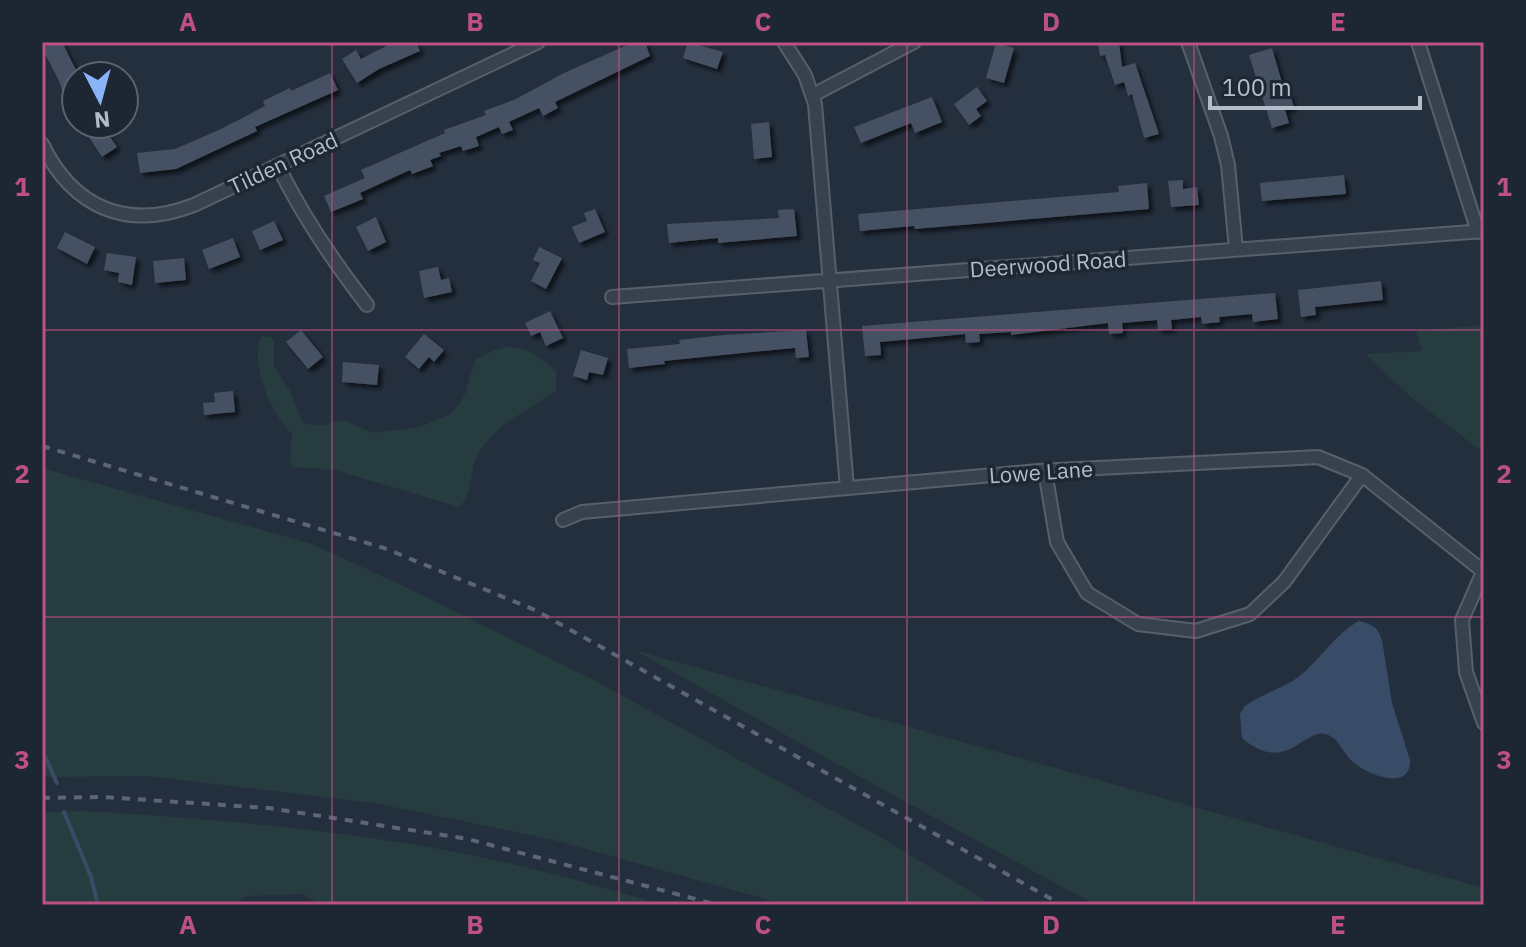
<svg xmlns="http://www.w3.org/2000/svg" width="1526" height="947" font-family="'IBM Plex Sans',sans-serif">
  <defs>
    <filter id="shadow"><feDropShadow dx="4" dy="4" stdDeviation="2" flood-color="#0009"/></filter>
  </defs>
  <rect width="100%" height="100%" fill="#242f3e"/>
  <path fill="#263c3f" d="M1484 325V453L1411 397 1365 354 1422 351 1416 331Z
    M262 336 270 337 274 341V367L289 389 304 424 324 425 343 420 373 433 420 427 448 415 459 405 465 394 475 360C513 338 525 345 556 371V391C530 409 500 422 481 449 468 466 475 493 459 507L335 470 293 467 290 459 292 434C271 415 248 361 262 336Z
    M42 468 312 544 393 581 592 679 880 837 983 899 985 905H786L550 839 373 803 149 776 42 777Z
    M634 650 1484 888V905H1096L900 799Z
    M86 811C229 820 373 832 513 864 564 876 615 891 665 905H322L302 894 245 896 233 905H42V812Z"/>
  <path fill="#394c67" d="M1359 621C1372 624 1378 627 1382 640L1392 703 1410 760C1411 793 1365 774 1352 761 1344 754 1340 742 1332 737 1306 719 1290 779 1242 738L1240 714 1244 707C1259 695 1278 690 1294 680 1319 663 1333 635 1359 621Z"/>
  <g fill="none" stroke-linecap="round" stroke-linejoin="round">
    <path stroke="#394c67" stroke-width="4" d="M42 750 57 783
      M64 812 91 877 98 905"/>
  </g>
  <path fill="#455162" filter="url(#shadow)" d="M55 42H62L76 70V126H74L59 81 42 48Z
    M394 42H416L420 51 379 69 357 83 342 59 356 50 361 59Z
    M634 42H645L650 56 555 102 558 108 543 116 539 108 509 122 513 130 502 134 499 127 476 137 479 146 463 151 461 146 439 153 441 156 430 160 433 166 412 174 410 170 360 193 363 199 331 212 324 196 365 178 361 170 445 133 444 130 486 115 484 111 516 99 564 73Z
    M688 42 723 52 717 69 683 58Z
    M1098 42H1119L1122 67 1135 63 1159 134 1144 138 1132 94 1128 96 1124 82 1115 85 1105 55 1100 56Z
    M996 43 1014 48 1004 83 986 78Z
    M1272 48 1285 93 1289 92 1294 107 1285 110 1289 123 1272 128 1249 55Z
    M330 73 338 90 255 127 257 131 176 169 140 173 137 153 175 149 221 129 265 106 263 101 290 88 291 91Z
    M977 87 987 101 976 109 981 116 969 125 954 104Z
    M932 97 942 122 915 133 911 123 861 143 854 127Z
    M769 122 772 157 754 159 751 124Z
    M89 124H101L117 147 102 157 83 128Z
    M1344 175 1346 194 1262 201 1260 183Z
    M1183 180V189L1197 187 1199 205 1171 207 1168 181Z
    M1147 183 1149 209 915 229 914 226 860 231 858 214 1119 192 1118 186Z
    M595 209 605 232 579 243 572 227 587 221 584 213Z
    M794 209 797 236 718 243V238L669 243 667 224 779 218 778 210Z
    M376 217 386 242 368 251 356 227Z
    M274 221 283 240 260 250 252 231Z
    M65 232 95 247 87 264 57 248Z
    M233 238 240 257 209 269 202 250Z
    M539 247 562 258 546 289 531 281 540 263 533 260Z
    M107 253 136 257 132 285 118 282 119 273 104 270Z
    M184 258 186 280 155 283 153 261Z
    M438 267 441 280 449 278 452 292 424 298 419 271Z
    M1381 281 1383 300 1315 307 1316 315 1301 317 1298 290Z
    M1275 293 1278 319 1253 322 1252 314 1219 317 1220 322 1202 324 1201 317 1171 320 1172 329 1158 330 1157 320 1122 323 1123 333 1109 334 1108 323 1011 335V332L979 334 980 342 966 343 965 334 914 339 880 342 881 355 865 356 862 326Z
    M550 311 563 338 546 346 540 332 531 336 525 323Z
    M301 330 323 357 308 369 286 342Z
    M806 330 809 357 796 358 795 348 773 350 664 361 665 364 629 368 627 349 680 344 679 340 724 335Z
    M424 334 444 350 434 362 429 357 419 369 405 357Z
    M581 350 608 358 603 375 589 372 587 380 573 376Z
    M343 362 379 365 377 385 342 382Z
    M233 391 235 412 204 415 203 403 215 402 214 393Z"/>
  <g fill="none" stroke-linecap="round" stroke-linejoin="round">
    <defs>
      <path id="minor" d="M784 42 805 75 815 104 847 488
        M1188 42 1221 136 1228 165 1236 249
        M1418 42 1478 232
        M813 95 914 42
        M42 144C73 208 127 231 194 205L538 42
        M278 166C302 215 333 261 367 305
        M612 297 1484 231
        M1045 471 1057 542 1087 593 1138 624 1196 631 1250 614 1284 582 1362 475
        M563 520 582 512 1038 471 1318 457 1362 475 1484 572
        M1483 572 1462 620 1466 672 1484 723"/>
    </defs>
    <use href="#minor" stroke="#565f6c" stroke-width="16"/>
    <use href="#minor" stroke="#38414e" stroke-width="12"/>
    <path stroke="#5a6575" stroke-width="4" stroke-dasharray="8 8" stroke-linecap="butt" d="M42 446 384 548 535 610 1062 905
      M42 798 103 797 269 808 468 839 718 905"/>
  </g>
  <path fill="none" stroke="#bd5182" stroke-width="2" stroke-opacity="0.55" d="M332 42V905M619 42V905M907 42V905M1194 42V905M42 330H1484M42 617H1484"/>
  <g text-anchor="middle" stroke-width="7" stroke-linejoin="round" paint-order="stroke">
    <g font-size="22" fill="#b4bcc9" stroke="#1d2633">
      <text transform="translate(283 163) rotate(-25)" y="8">Tilden Road</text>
      <text transform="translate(1048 264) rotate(-4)" y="8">Deerwood Road</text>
      <text transform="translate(1041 472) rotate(-4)" y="8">Lowe Lane</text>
    </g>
  </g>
  <rect width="1526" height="947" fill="none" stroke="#1d2633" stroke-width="88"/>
  <g transform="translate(100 100) rotate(174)"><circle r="38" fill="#1d2633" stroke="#59626f" stroke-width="2"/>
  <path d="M0-6L14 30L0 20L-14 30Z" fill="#8ab4f8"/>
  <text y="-12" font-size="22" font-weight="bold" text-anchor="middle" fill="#b4bcc9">N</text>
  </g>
  <path d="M1210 96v12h210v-12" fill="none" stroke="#b4bcc9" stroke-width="4"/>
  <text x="1222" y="96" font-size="24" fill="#b4bcc9" stroke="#1d2633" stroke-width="6" paint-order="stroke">100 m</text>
  <rect x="44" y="44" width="1438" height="859" fill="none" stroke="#bd5182" stroke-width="3"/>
  <g font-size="26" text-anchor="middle" font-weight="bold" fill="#bd5182">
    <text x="188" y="31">A</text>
    <text x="475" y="31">B</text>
    <text x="763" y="31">C</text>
    <text x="1051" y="31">D</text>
    <text x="1338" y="31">E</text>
    <text x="22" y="196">1</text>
    <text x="1504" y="196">1</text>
    <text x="22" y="483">2</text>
    <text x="1504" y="483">2</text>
    <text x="22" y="769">3</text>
    <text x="1504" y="769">3</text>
    <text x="188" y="934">A</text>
    <text x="475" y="934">B</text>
    <text x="763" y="934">C</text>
    <text x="1051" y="934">D</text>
    <text x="1338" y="934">E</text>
  </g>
</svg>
